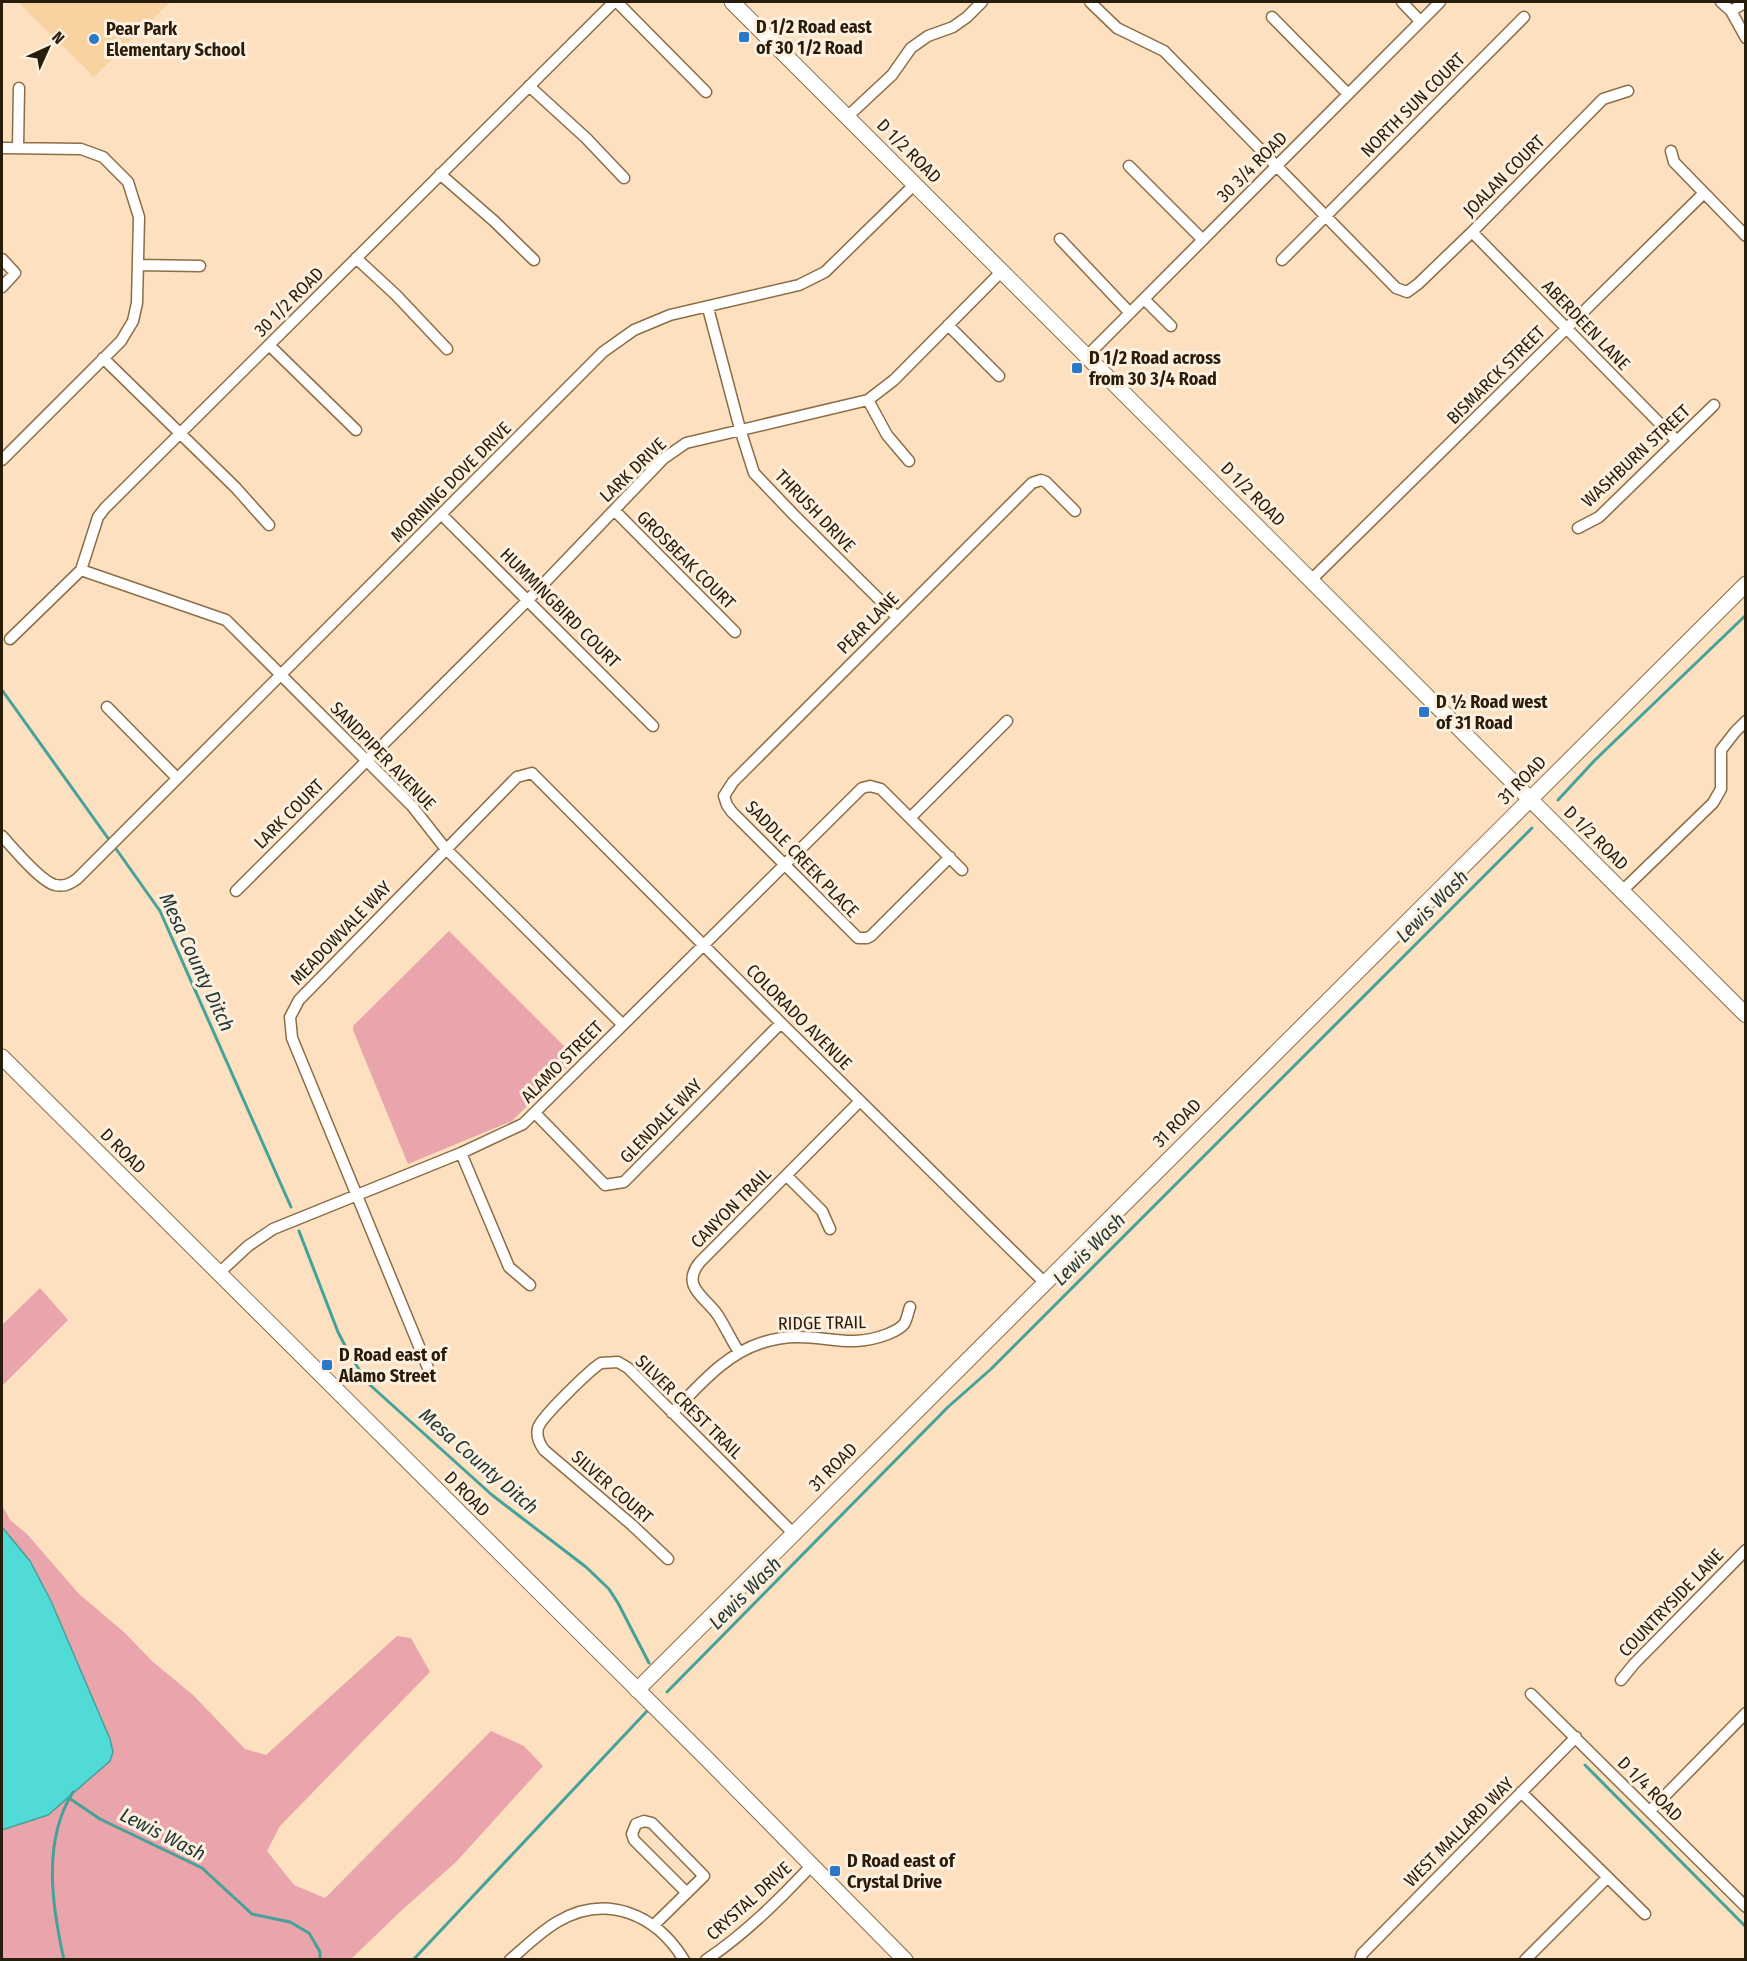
<svg xmlns="http://www.w3.org/2000/svg" width="1747" height="1961" font-family="'Fira Sans Condensed',sans-serif">
  <rect width="100%" height="100%" fill="#fce0bf"/>
  <path fill="#f9d2a1" d="M18 2H170L94 77Z"/>
  <path fill="#eaa4ab" d="M449 931 576 1058 512 1121 408 1164 353 1030V1026Z
    M40 1288 68 1320 2 1386V1325Z
    M2 1505 10 1520 27 1534 79 1594 125 1633 153 1662 193 1695 245 1749 266 1755 397 1636 411 1638 430 1672 280 1826 267 1851 294 1885 325 1898 491 1731 524 1746 543 1766 456 1862 401 1911 351 1959H2V1830L48 1815 113 1752 110 1739 51 1601 30 1561 2 1527Z"/>
  <path fill="#50dbd7" stroke="#44a29a" stroke-width="1.5" d="M2 1527 30 1561 51 1601 110 1739 113 1752 110 1761 48 1815 2 1830Z"/>
  <g fill="none" stroke-linecap="round" stroke-linejoin="round">
    <path stroke="#44a29a" stroke-width="3" d="M2 690 110 841
      M1558 800 1595 760 1746 615
      M114 846 160 911 291 1207
      M299 1231 338 1332 352 1359 370 1385 492 1495 586 1567 609 1589 618 1603 649 1663
      M667 1692 948 1407 991 1369 1532 828
      M1585 1765 1746 1927
      M69 1798 100 1819 202 1868 252 1914 290 1922 309 1933 320 1952V1960
      M64 1960C52 1906 42 1841 73 1792
      M413 1960 648 1710"/>
    <defs>
      <path id="street" d="M617 2 706 92
        M1090 2 1117 28 1164 51 1396 288 1407 292 1418 284 1472 232 1603 99 1628 91
        M1402 2 1420 21
        M1721 2 1731 11 1746 38
        M1731 11 1746 2
        M1272 17 1348 94
        M529 86 586 138 624 178
        M847 117 892 75 911 48 928 36 953 27 967 17 982 2
        M18 147 19 88
        M2 148 81 149 103 157 128 182 139 217 137 303 133 321 121 341 2 460
        M1671 151 1674 162 1746 236
        M1129 166 1203 240
        M440 174 494 221 534 260
        M1472 232 1677 441
        M1060 239 1130 313
        M356 258 396 295 447 349
        M2 259 15 273 2 287
        M1282 260 1524 17
        M139 265 200 266
        M1144 299 1171 326
        M708 308 740 429 754 473 794 515 897 617
        M948 325 999 376
        M269 345 356 430
        M1087 356 1440 2
        M103 358 236 488 269 525
        M868 400 887 435 909 461
        M614 510 735 632
        M442 515 653 726
        M1578 528 1599 517 1714 405
        M81 570 226 620 412 806 445 848 623 1025
        M1311 580 1704 193
        M10 639 81 570 98 517 105 508 614 2
        M107 707 177 778
        M910 818 1007 721
        M2 836C13 848 40 881 55 885 64 887 70 884 77 879L603 352 634 330 670 315 799 285 825 272 915 184
        M950 857 871 936 867 938H858L732 812 727 805 724 796 733 782 1032 483 1041 480 1046 482 1075 511
        M236 891 528 600 663 459 686 443 868 400 894 380 1002 271
        M1622 891 1713 803 1721 789V750L1735 732 1746 721
        M535 1113 605 1185 624 1182 781 1023
        M461 1153 509 1267 530 1285
        M787 1176 822 1211 830 1229
        M218 1274 248 1246 273 1229 461 1153 523 1124 862 788 870 786 881 789 962 870
        M739 1352C731 1340 725 1326 717 1314 705 1297 680 1286 700 1262L860 1101
        M428 1368 292 1038 290 1017 299 1000 517 777 532 773 781 1023 1044 1282
        M672 1413C699 1386 724 1355 761 1343 773 1339 785 1337 798 1337 833 1337 851 1348 888 1334 893 1332 901 1328 904 1324 907 1320 908 1312 910 1307
        M668 1559 632 1525 544 1450C539 1443 536 1436 538 1428 541 1417 591 1369 601 1363L618 1362 628 1368 794 1534
        M1621 1680 1634 1664 1746 1550
        M1531 1694 1746 1907
        M1521 1792 1645 1914
        M1650 1811 1746 1713
        M654 1925 704 1876 652 1823 644 1821 636 1824 632 1834 634 1840 687 1893
        M510 1960C525 1947 540 1932 557 1922 606 1893 656 1914 684 1960
        M706 1960C745 1934 780 1899 812 1865
        M1360 1960 1362 1954 1576 1737
        M1525 1960 1607 1878"/>
      <path id="secondary" d="M732 2 1746 1015
        M2 1057 708 1760 905 1960
        M637 1690 1746 584"/>
    </defs>
    <use href="#street" stroke="#8c6d46" stroke-width="13"/>
    <use href="#secondary" stroke="#8c6d46" stroke-width="17"/>
    <use href="#street" stroke="#fff" stroke-width="10"/>
    <use href="#secondary" stroke="#fff" stroke-width="15"/>
  </g>
  <g fill="#2b78c8" stroke="#fef0df" stroke-width="2">
    <rect x="738" y="31" width="12" height="12" rx="3"/>
    <circle cx="94" cy="39" r="6"/>
    <rect x="1071" y="362" width="12" height="12" rx="3"/>
    <rect x="1418" y="706" width="12" height="12" rx="3"/>
    <rect x="321" y="1359" width="12" height="12" rx="3"/>
    <rect x="829" y="1865" width="12" height="12" rx="3"/>
  </g>
  <g text-anchor="middle" stroke-width="6" stroke-linejoin="round" paint-order="stroke">
    <g font-size="18" font-weight="bold" fill="#281c0b" stroke="#fef0df" text-anchor="start">
      <text x="756" y="33">D 1/2 Road east<tspan x="756" dy="21">of 30 1/2 Road</tspan></text>
      <text x="106" y="35">Pear Park<tspan x="106" dy="21">Elementary School</tspan></text>
      <text x="1089" y="364">D 1/2 Road across<tspan x="1089" dy="21">from 30 3/4 Road</tspan></text>
      <text x="1436" y="708">D ½ Road west<tspan x="1436" dy="21">of 31 Road</tspan></text>
      <text x="339" y="1361">D Road east of<tspan x="339" dy="21">Alamo Street</tspan></text>
      <text x="847" y="1867">D Road east of<tspan x="847" dy="21">Crystal Drive</tspan></text>
    </g>
    <g font-size="18" fill="#281c0b" stroke="#fef0df">
      <text transform="translate(1413 105) rotate(-45)" y="6">NORTH SUN COURT</text>
      <text transform="translate(909 151) rotate(45)" y="6">D 1/2 ROAD</text>
      <text transform="translate(1252 167) rotate(-45)" y="6">30 3/4 ROAD</text>
      <text transform="translate(1504 176) rotate(-45)" y="6">JOALAN COURT</text>
      <text transform="translate(289 302) rotate(-45)" y="6">30 1/2 ROAD</text>
      <text transform="translate(1586 325) rotate(46)" y="6">ABERDEEN LANE</text>
      <text transform="translate(1496 375) rotate(-45)" y="6">BISMARCK STREET</text>
      <text transform="translate(1636 456) rotate(-43)" y="6">WASHBURN STREET</text>
      <text transform="translate(633 470) rotate(-44)" y="6">LARK DRIVE</text>
      <text transform="translate(451 482) rotate(-45)" y="6">MORNING DOVE DRIVE</text>
      <text transform="translate(1253 494) rotate(45)" y="6">D 1/2 ROAD</text>
      <text transform="translate(815 511) rotate(46)" y="6">THRUSH DRIVE</text>
      <text transform="translate(686 560) rotate(45)" y="6">GROSBEAK COURT</text>
      <text transform="translate(560 608) rotate(45)" y="6">HUMMINGBIRD COURT</text>
      <text transform="translate(868 623) rotate(-45)" y="6">PEAR LANE</text>
      <text transform="translate(383 756) rotate(46)" y="6">SANDPIPER AVENUE</text>
      <text transform="translate(1522 780) rotate(-45)" y="6">31 ROAD</text>
      <text transform="translate(289 814) rotate(-45)" y="6">LARK COURT</text>
      <text transform="translate(1596 838) rotate(45)" y="6">D 1/2 ROAD</text>
      <text transform="translate(802 859) rotate(46)" y="6">SADDLE CREEK PLACE</text>
      <text transform="translate(341 933) rotate(-46)" y="6">MEADOWVALE WAY</text>
      <text transform="translate(799 1017) rotate(45)" y="6">COLORADO AVENUE</text>
      <text transform="translate(562 1062) rotate(-45)" y="6">ALAMO STREET</text>
      <text transform="translate(661 1121) rotate(-46)" y="6">GLENDALE WAY</text>
      <text transform="translate(1177 1123) rotate(-45)" y="6">31 ROAD</text>
      <text transform="translate(123 1151) rotate(45)" y="6">D ROAD</text>
      <text transform="translate(731 1208) rotate(-45)" y="6">CANYON TRAIL</text>
      <text transform="translate(822 1323) rotate(-1)" y="6">RIDGE TRAIL</text>
      <text transform="translate(689 1407) rotate(44)" y="6">SILVER CREST TRAIL</text>
      <text transform="translate(833 1467) rotate(-45)" y="6">31 ROAD</text>
      <text transform="translate(612 1487) rotate(41)" y="6">SILVER COURT</text>
      <text transform="translate(467 1494) rotate(45)" y="6">D ROAD</text>
      <text transform="translate(1671 1603) rotate(-46)" y="6">COUNTRYSIDE LANE</text>
      <text transform="translate(1650 1789) rotate(45)" y="6">D 1/4 ROAD</text>
      <text transform="translate(1459 1832) rotate(-45)" y="6">WEST MALLARD WAY</text>
      <text transform="translate(749 1901) rotate(-42)" y="6">CRYSTAL DRIVE</text>
    </g>
    <g font-size="20" font-style="italic" fill="#223a39" stroke="#fef0df">
      <text transform="translate(1432 906) rotate(-45)" y="7">Lewis Wash</text>
      <text transform="translate(197 962) rotate(65)" y="7">Mesa County Ditch</text>
      <text transform="translate(1089 1249) rotate(-45)" y="7">Lewis Wash</text>
      <text transform="translate(479 1461) rotate(41)" y="7">Mesa County Ditch</text>
      <text transform="translate(745 1593) rotate(-45)" y="7">Lewis Wash</text>
      <text transform="translate(163 1834) rotate(27)" y="7">Lewis Wash</text>
    </g>
  </g>
  <rect width="1747" height="1961" fill="none" stroke="#281c0b" stroke-width="6"/>
  <g transform="translate(48 48) rotate(45)" stroke="#fef0df" stroke-width="4.5" paint-order="stroke">
  <path d="M0-4.5L10 22L0 15L-10 22Z" fill="#281c0b"/>
  <text y="-9" font-size="16" font-weight="bold" text-anchor="middle" fill="#281c0b">N</text>
  </g>
</svg>
